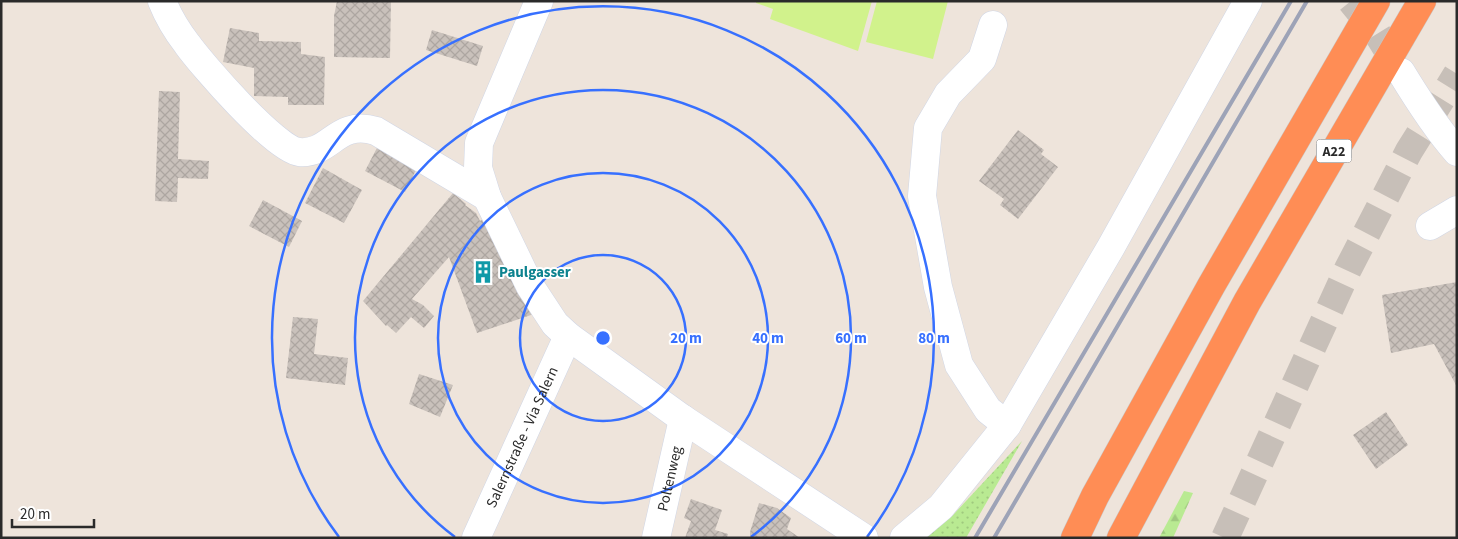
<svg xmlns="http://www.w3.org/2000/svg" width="1458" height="539" font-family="'Source Sans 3',sans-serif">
  <defs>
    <pattern id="green-dots" width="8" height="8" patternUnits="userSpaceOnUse" patternTransform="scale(1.25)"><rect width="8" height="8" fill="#b9ea92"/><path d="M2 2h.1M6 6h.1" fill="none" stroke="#9fc97e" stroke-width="1.8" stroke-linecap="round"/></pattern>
    <pattern id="forest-firs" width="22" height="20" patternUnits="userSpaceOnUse" patternTransform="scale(1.25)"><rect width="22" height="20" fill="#b9ea92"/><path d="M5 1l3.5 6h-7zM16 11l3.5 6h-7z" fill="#9fc97e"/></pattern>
    <pattern id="building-cross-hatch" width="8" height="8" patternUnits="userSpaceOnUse" patternTransform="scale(1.25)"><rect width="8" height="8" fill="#c9c1bb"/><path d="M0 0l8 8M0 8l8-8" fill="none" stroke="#ada6a1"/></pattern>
  </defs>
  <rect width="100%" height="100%" fill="#eee4db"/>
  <path fill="url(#green-dots)" d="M1022 441 966 538H913L953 515Z"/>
  <path fill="url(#forest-firs)" d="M1184 491 1193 493 1173 538H1159Z"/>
  <path fill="#d1f28c" d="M756 1H872L858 51 770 19 773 9 756 3Z
    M877 1H948L933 59 866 42Z"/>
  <path fill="url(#building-cross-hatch)" d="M337 1H391L390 58 334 57V16Z
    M230 28 259 33V41L301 42V54L325 57 324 105H288V97L254 96V68L223 62Z
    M432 30 483 46 477 66 426 50Z
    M159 91 180 92 178 159 209 161 208 179 178 178 177 202 155 201Z
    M1018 130 1044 150 1041 154 1058 167 1018 219 1000 205 1004 199 979 181Z
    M379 144 418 166 405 192 365 171Z
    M323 168 362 190 344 223 305 203Z
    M453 193 466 204 465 205 476 213 480 221 483 219 534 314 477 333 449 257 412 299 423 305 434 316 424 328 411 317 396 333 387 325 386 326 363 301Z
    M263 200 302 221 289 247 249 226Z
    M1457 282V387L1434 344 1391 353 1382 295Z
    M293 317 318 319 314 354 348 358 345 385 286 378Z
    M419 374 453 385 440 417 409 404Z
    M1386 412 1408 445 1376 469 1353 435Z
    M691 499 722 510 715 530 728 534 727 538H685L691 521 684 518Z
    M759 503 777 508 791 518 787 529 800 538H750V532Z"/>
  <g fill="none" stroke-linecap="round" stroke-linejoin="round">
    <path stroke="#c7bfb8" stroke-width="28" stroke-dasharray="28 14" stroke-linecap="butt" d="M1351 1 1377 33 1401 72"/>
    <path stroke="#c7bfb8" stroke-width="28" stroke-dasharray="28 14" stroke-linecap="butt" d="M1225 538 1348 269 1409 151 1457 74"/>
    <defs>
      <g id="minor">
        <path d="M162 1C168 16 177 31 187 44 202 65 276 150 299 152 331 155 336 119 376 131L487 197"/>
        <path d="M539 1 479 143 478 168 487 197 530 286 555 324 568 336 683 419 864 538"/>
        <path d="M993 25 982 59 948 94 928 128 922 196 938 287 959 365 988 410 1007 425"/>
        <path d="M1401 72C1418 100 1435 127 1457 152"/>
        <path d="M1430 226 1457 210"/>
        <path id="s1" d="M476 538 568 336"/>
        <path id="s2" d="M656 538 683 419"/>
        <path d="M904 538 941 507 1007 425 1111 247 1248 1"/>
      </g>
      <path id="highway" d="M1075 538 1095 496 1211 286 1376 1
        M1121 538 1247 302 1422 1"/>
    </defs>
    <use href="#minor" stroke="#d0d6e5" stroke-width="29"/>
    <use href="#highway" stroke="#c8c8c8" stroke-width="29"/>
    <use href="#minor" stroke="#fff" stroke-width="28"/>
    <use href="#highway" stroke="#ff8d55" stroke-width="28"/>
    <path stroke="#9da3b7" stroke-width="4" d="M975 538 1291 1
      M994 538 1307 1"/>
  </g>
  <g fill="none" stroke="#3770ff" stroke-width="2.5">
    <circle cx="603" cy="338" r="83"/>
    <circle cx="603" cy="338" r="165"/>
    <path d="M455 537A248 248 0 1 1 751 537"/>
    <path d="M339 537A331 331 0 1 1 867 537"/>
  </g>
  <defs>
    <symbol id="building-bare" viewBox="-9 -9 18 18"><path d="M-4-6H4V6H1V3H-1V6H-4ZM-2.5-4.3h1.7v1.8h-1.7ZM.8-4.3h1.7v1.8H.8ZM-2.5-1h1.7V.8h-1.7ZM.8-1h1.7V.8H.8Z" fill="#0f9aa8" stroke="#fff" stroke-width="2.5" paint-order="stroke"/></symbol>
  </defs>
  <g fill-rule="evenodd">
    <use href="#building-bare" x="467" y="256" width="32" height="32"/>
  </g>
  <g text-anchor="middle" stroke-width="4" stroke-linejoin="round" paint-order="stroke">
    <rect fill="#fff" stroke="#6a6a6a" stroke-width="1" x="1316.5" y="139.5" width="35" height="23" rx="4"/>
    <g font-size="14" font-weight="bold" fill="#2a2a2a">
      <text x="1334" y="156">A22</text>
    </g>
    <g font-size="15" font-weight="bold" fill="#0d838f" stroke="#fff" text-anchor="start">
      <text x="499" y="277">Paulgasser</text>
    </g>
    <g font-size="15" fill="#2a2a2a" stroke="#fff">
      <text dy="5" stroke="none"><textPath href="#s1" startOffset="111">Salernstraße - Via Salern</textPath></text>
      <text dy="5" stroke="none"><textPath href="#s2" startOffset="61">Poltenweg</textPath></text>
    </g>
  </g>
  <circle cx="603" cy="338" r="8" fill="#3770ff" stroke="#fff" stroke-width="2.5"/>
  <g font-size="15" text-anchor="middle" font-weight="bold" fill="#3770ff" stroke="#fff" stroke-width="4" stroke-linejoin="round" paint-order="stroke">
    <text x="686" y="343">20 m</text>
    <text x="768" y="343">40 m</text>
    <text x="851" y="343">60 m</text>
    <text x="934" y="343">80 m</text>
  </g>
  <rect width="1458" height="539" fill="none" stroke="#2a2a2a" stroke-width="5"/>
  <path d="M12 519v8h82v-8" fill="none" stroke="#2a2a2a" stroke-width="2.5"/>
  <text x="20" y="519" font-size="15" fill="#2a2a2a" stroke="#ffffff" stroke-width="4" paint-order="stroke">20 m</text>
</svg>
